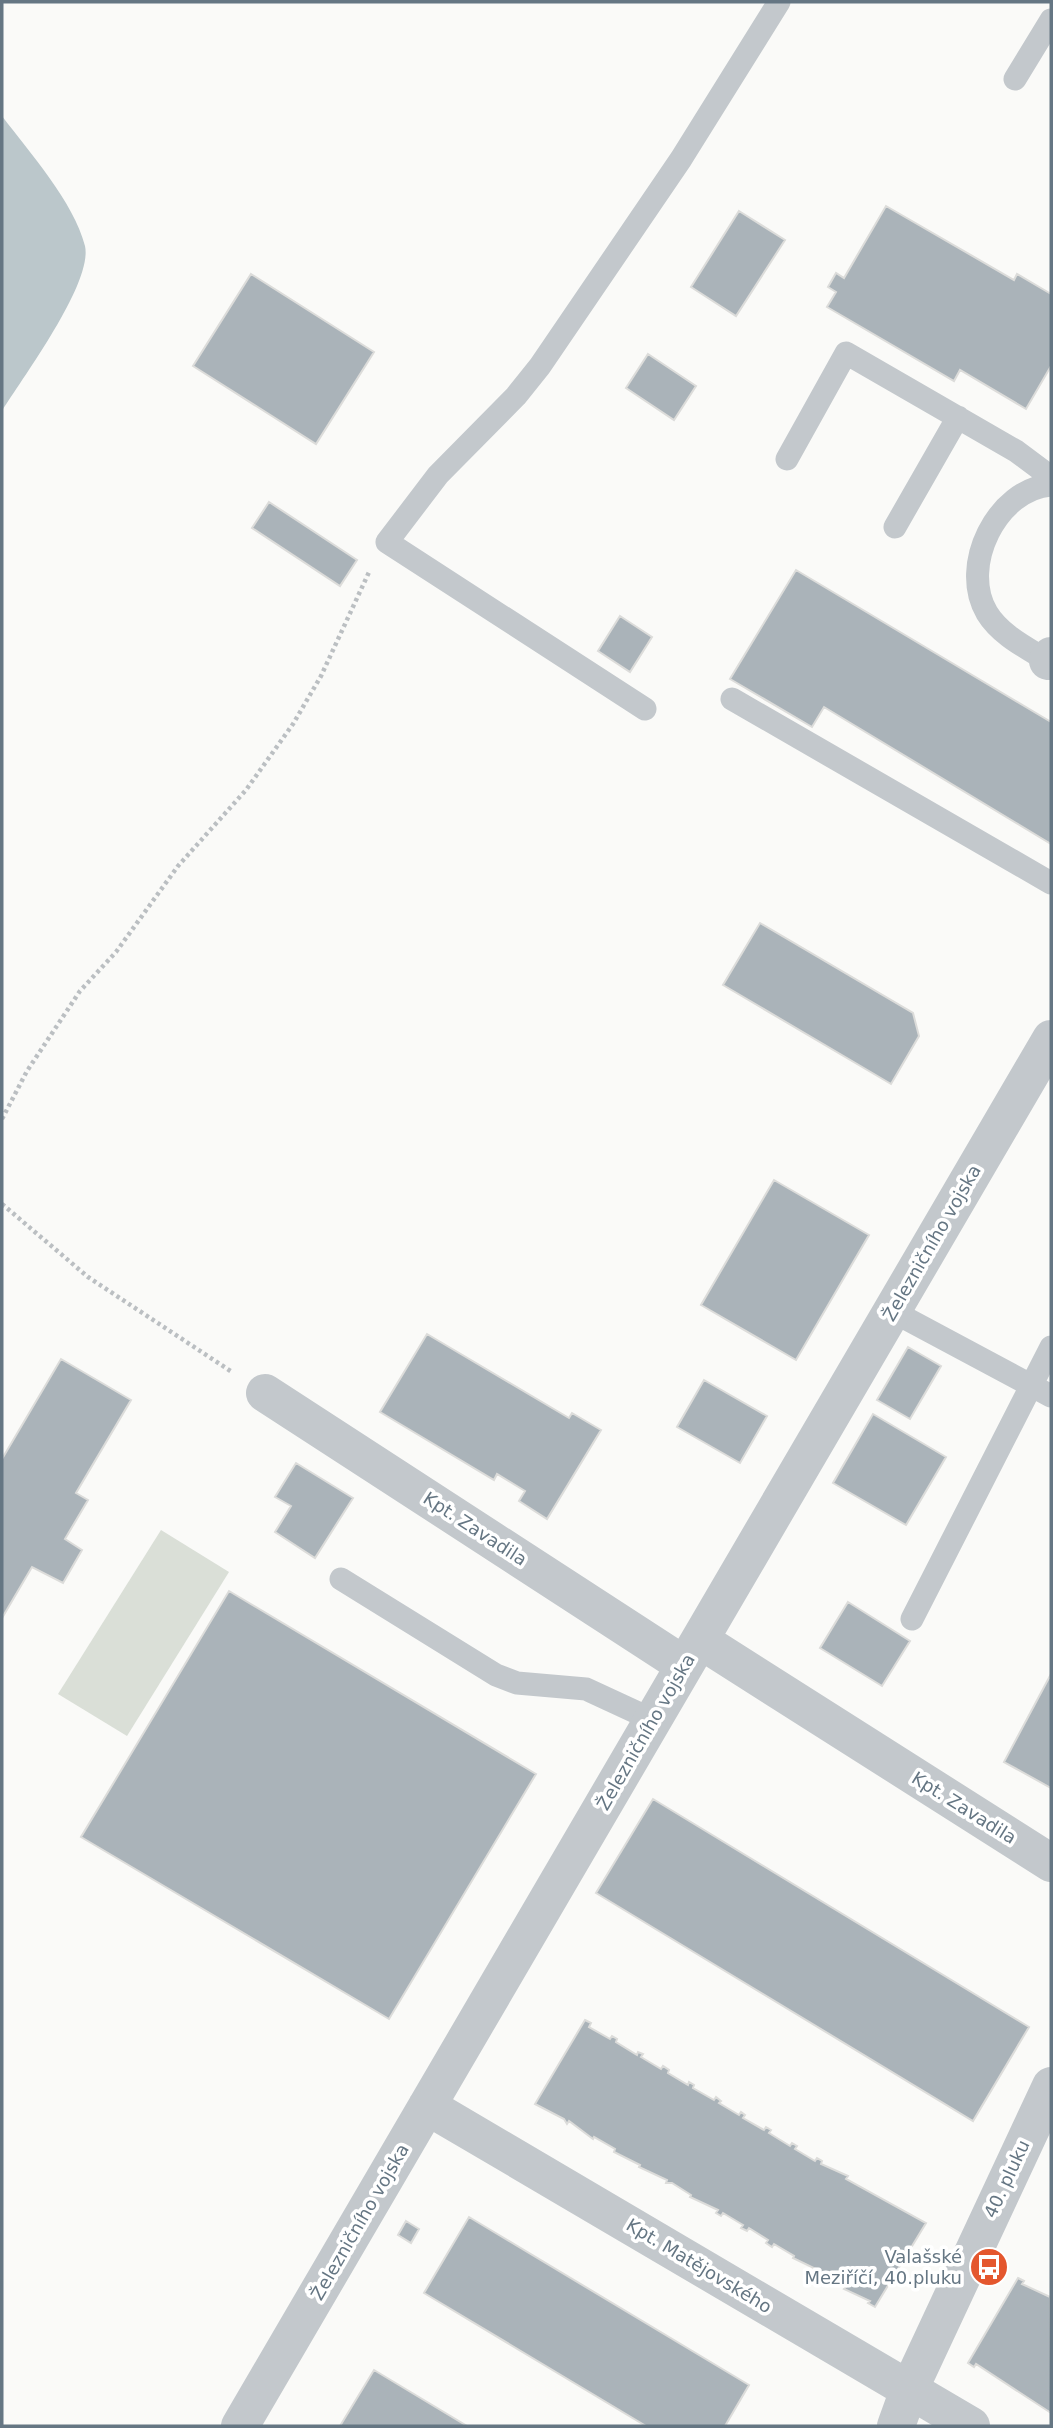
<svg xmlns="http://www.w3.org/2000/svg" width="1053" height="2428" font-family="'DejaVu Sans',sans-serif">
  <rect width="100%" height="100%" fill="#fafaf8"/>
  <path fill="#dadfd7" d="M161 1530 229 1572 127 1736 58 1694Z"/>
  <path fill="#bbc7cb" d="M2 116C29 152 74 202 85 246 93 283 23 377 2 411Z"/>
  <path fill="#aab3b9" stroke="#dcdcda" stroke-width="2" d="M886 206 1014 280 1017 274 1051 294V366L1026 409 960 370 954 381 827 307 836 292 828 287 836 273 844 278Z
    M739 211 785 240 736 316 691 287Z
    M251 274 374 352 316 444 193 366Z
    M648 354 696 386 674 420 626 388Z
    M269 502 357 560 340 586 252 528Z
    M796 570 1051 722V844L824 707 812 727 730 679Z
    M620 616 652 637 630 672 598 651Z
    M760 923 913 1013 919 1036 891 1084 723 985Z
    M774 1180 869 1235 796 1360 701 1305Z
    M427 1334 569 1418 572 1413 601 1430 547 1519 519 1501 525 1491 497 1474 494 1480 380 1412Z
    M908 1347 941 1366 910 1419 877 1400Z
    M61 1359 131 1400 76 1493 88 1500 65 1539 82 1550 63 1583 32 1567 2 1618V1459Z
    M704 1380 767 1416 740 1463 677 1427Z
    M873 1414 946 1457 906 1525 833 1483Z
    M296 1463 353 1498 315 1558 275 1532 291 1506 275 1497Z
    M229 1591 536 1774 389 2019 81 1837Z
    M848 1602 910 1641 882 1686 820 1648Z
    M1051 1674V1788L1004 1762Z
    M653 1799 1029 2027 973 2121 596 1893Z
    M585 2020 591 2023 589 2027 610 2039 612 2036 617 2039 616 2042 637 2055 638 2052 643 2054 641 2057 661 2069 663 2066 669 2070 668 2073 688 2085 689 2082 694 2085 693 2088 714 2100 716 2097 721 2101 719 2103 739 2115 741 2112 745 2115 743 2118 764 2130 766 2127 771 2130 769 2133 790 2146 792 2143 797 2146 795 2149 815 2161 817 2158 822 2161 821 2164 848 2176 846 2179 926 2223 875 2307 868 2303 870 2301 844 2289 846 2287 825 2274 823 2277 820 2271 793 2258 794 2256 774 2244 772 2247 766 2243 768 2240 749 2228 747 2231 741 2228 743 2225 723 2213 721 2216 716 2213 718 2210 690 2197 691 2195 672 2183H666L667 2180 639 2167 640 2165 614 2152 615 2149 594 2137 593 2139 569 2121 567 2124 564 2119 535 2104Z
    M469 2217 749 2385 725 2426H646L424 2293Z
    M406 2221 419 2229 411 2243 398 2235Z
    M1018 2278 1024 2281 1022 2284 1050 2297 1051 2413 976 2364 974 2367 968 2363Z
    M374 2370 467 2426H340Z"/>
  <g fill="none" stroke-linecap="round" stroke-linejoin="round">
    <path stroke="#bbbfc2" stroke-width="4.5" stroke-dasharray="3.5 3.5" stroke-linecap="butt" d="M2 1119 27 1071 80 991 116 952 178 866 246 790 293 724 321 676 370 570
      M2 1204 88 1277 232 1372"/>
    <path stroke="#c3c8cc" stroke-width="23" d="M1015 79 1051 20
      M787 459 846 353 1016 451 1051 477
      M1051 485C997 489 959 566 987 613 1001 636 1029 649 1051 663
      M895 527 958 417
      M732 699 1051 883
      M645 709 387 542 438 475 516 396 540 366 681 159 779 2
      M892 1311 1051 1396
      M341 1579 496 1675 517 1683 586 1689 653 1720
      M912 1619 1051 1347"/>
    <path stroke="#c3c8cc" stroke-width="38" d="M1048 661 1051 656
      M265 1393 684 1665
      M700 1640 1051 1863
      M427 2106 971 2426
      M240 2426 1051 1039
      M896 2426 909 2390 1051 2086"/>
  </g>
  <defs>
    <symbol id="bus-disc" viewBox="-11 -11 22 22"><circle r="9.5" fill="#e4572e" stroke="#fff"/><path d="M-5-6H5V4H4V6H2V4H-2V6H-4V4H-5ZM-3.5-4V0h7V-4ZM-3.5 1.2v1.5H-2V1.2ZM2 1.2v1.5H3.5V1.2Z" fill="#fff"/></symbol>
  </defs>
  <g fill-rule="evenodd">
    <use href="#bus-disc" x="967" y="2245" width="44" height="44"/>
  </g>
  <g text-anchor="middle" stroke-width="7" stroke-linejoin="round" paint-order="stroke">
    <g font-size="18" fill="#657683" stroke="#fff">
      <text transform="translate(932 1243) rotate(-60)" y="6">Železničního vojska</text>
      <text transform="translate(475 1529) rotate(33)" y="6">Kpt. Zavadila</text>
      <text transform="translate(646 1732) rotate(-60)" y="6">Železničního vojska</text>
      <text transform="translate(964 1808) rotate(32)" y="6">Kpt. Zavadila</text>
      <text transform="translate(1007 2179) rotate(-65)" y="6">40. pluku</text>
      <text transform="translate(360 2222) rotate(-60)" y="6">Železničního vojska</text>
      <text transform="translate(699 2266) rotate(31)" y="6">Kpt. Matějovského</text>
    </g>
    <g font-size="18" fill="#657683" stroke="#fff" text-anchor="end">
      <text x="962" y="2263">Valašské<tspan x="962" dy="21">Meziříčí, 40.pluku</tspan></text>
    </g>
  </g>
  <rect width="1053" height="2428" fill="none" stroke="#657683" stroke-width="7"/>
</svg>
